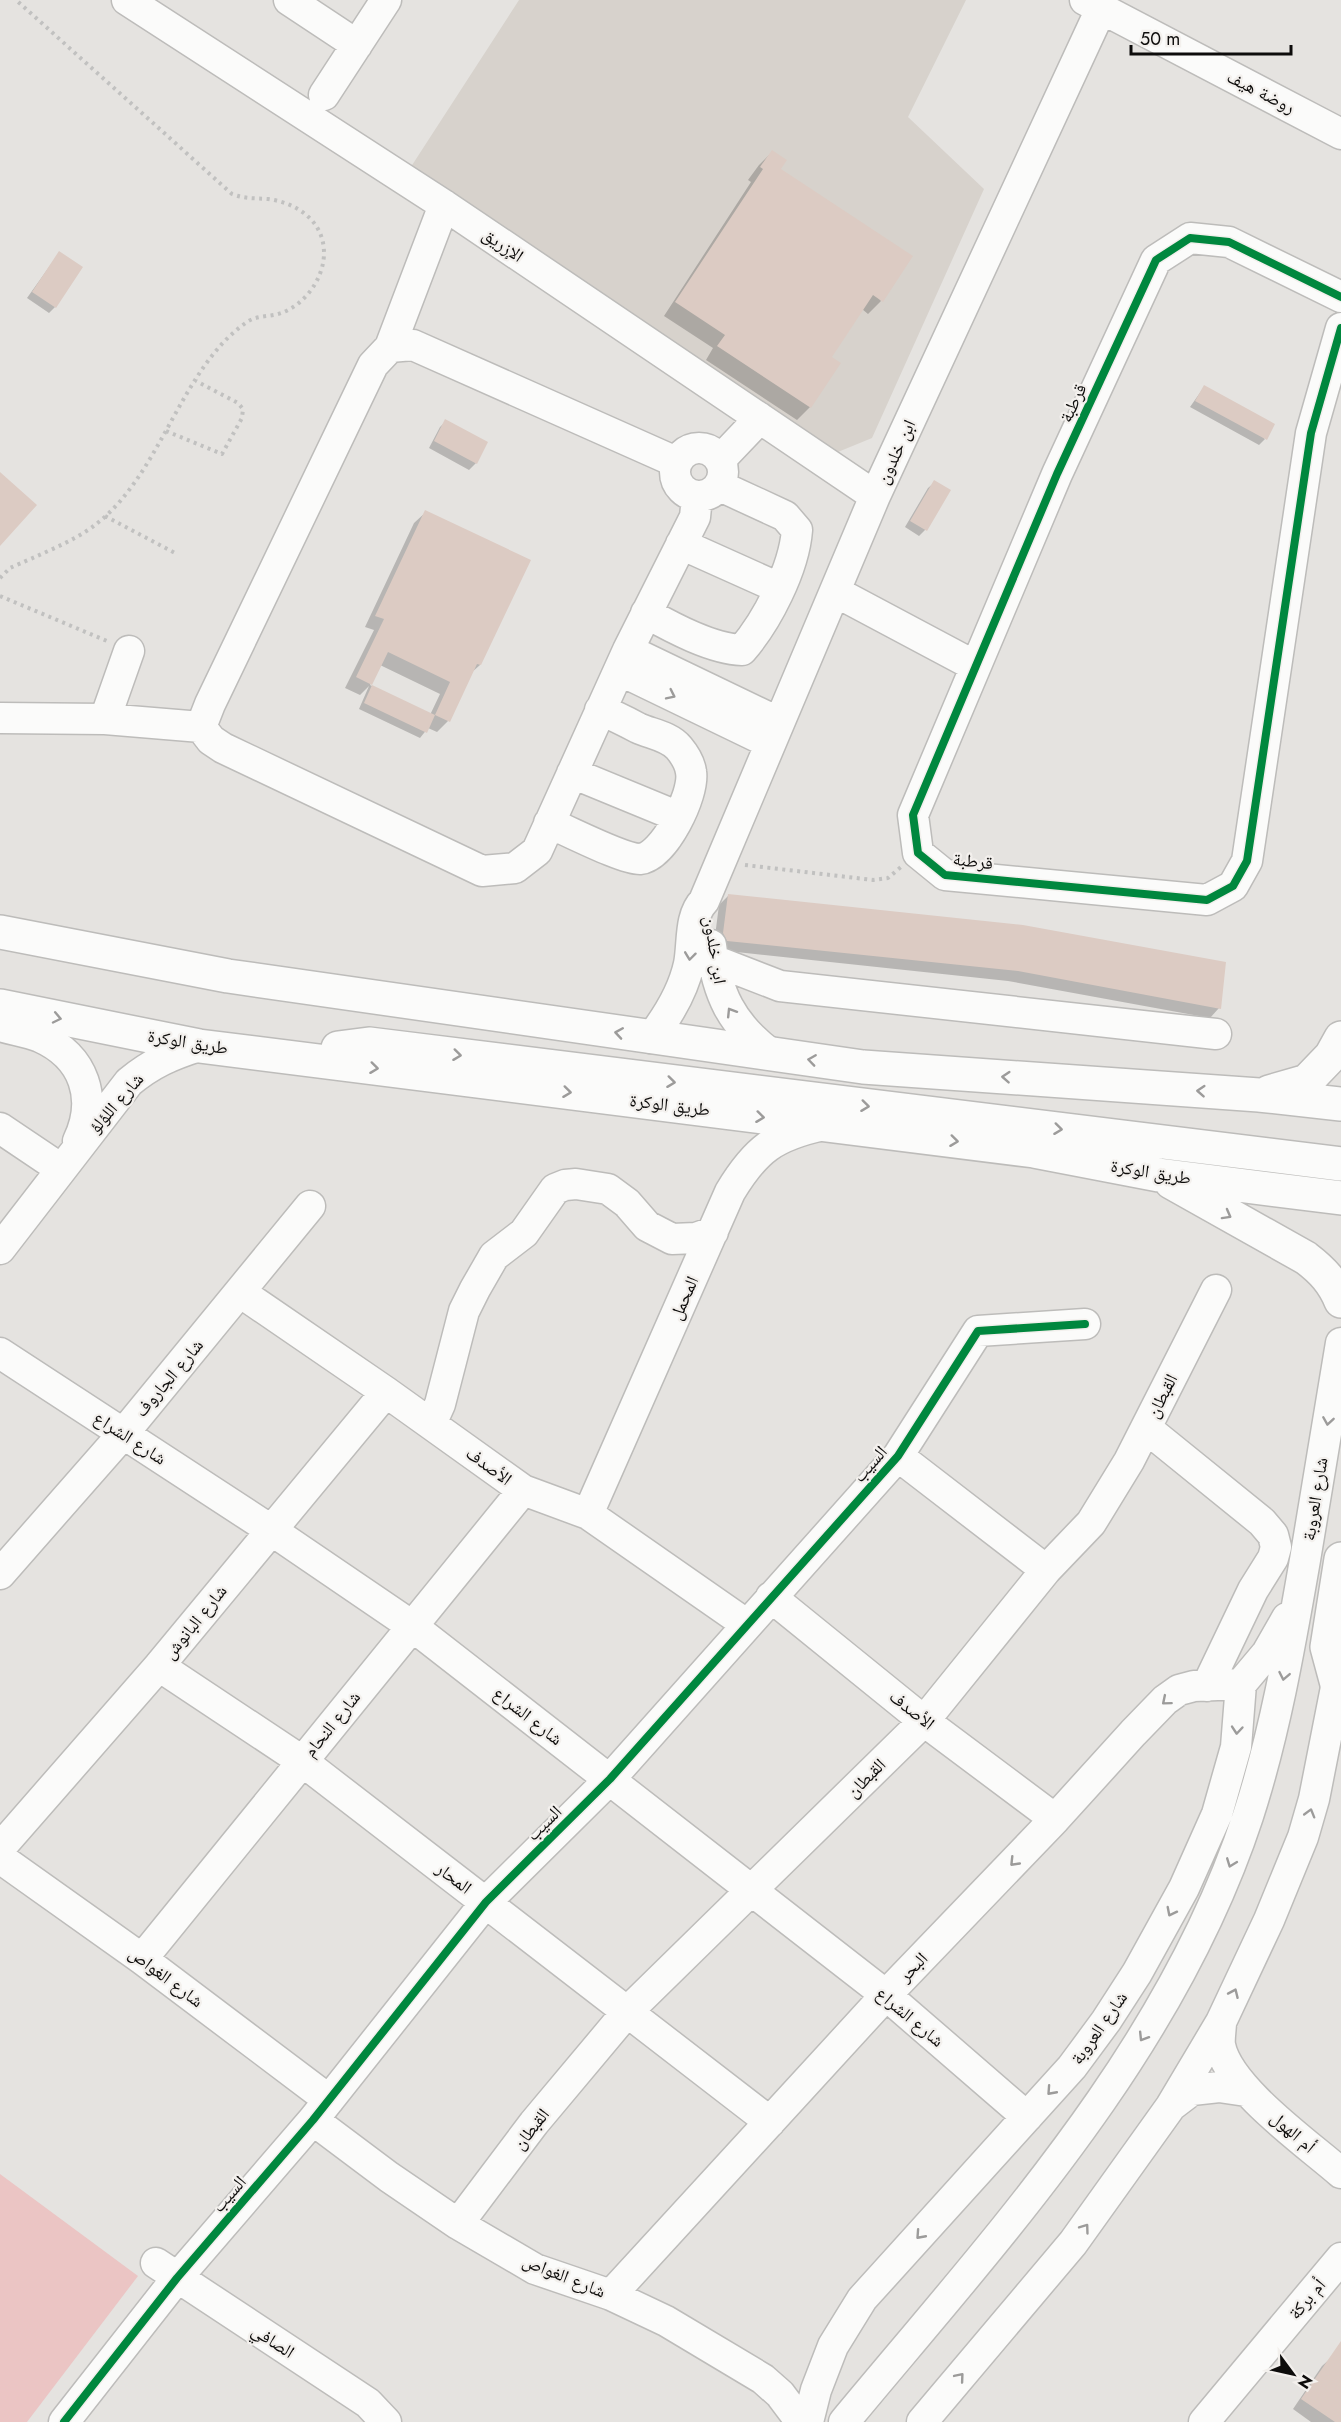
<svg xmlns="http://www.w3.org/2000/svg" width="1341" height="2422" font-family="Jost,'Noto Naskh Arabic',sans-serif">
  <rect width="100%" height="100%" fill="#e5e3e0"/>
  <path fill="#d7d2cc" d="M519 0H966L908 117 984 189 872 438 833 454 405 176Z"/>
  <path fill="#ebc5c4" d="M0 2174 138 2276 27 2422H0Z"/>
  <path fill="#0003" fill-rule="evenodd" d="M772 152 779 169 881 301 868 314 862 309 830 357 810 407 797 420 706 360 713 348 664 316 751 182 748 180 759 165Z
    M59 253 55 307 49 313 27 298Z
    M1204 387 1265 439 1259 445 1190 407Z
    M446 421 486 443 476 463 469 470 429 448 440 427Z
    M935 482 949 491 925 530 919 536 905 527 928 488Z
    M426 512 480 665 471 673 448 721 437 732 428 728 420 738 359 709 369 686 360 695 345 688 374 630 365 627 414 523ZM380 665 440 694 430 715 370 685Z
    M728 896 1219 1008 1210 1018 1008 981 718 950 714 944 719 905Z
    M1332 2357 1341 2363V2420L1340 2422H1311L1293 2409 1322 2366Z"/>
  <path fill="#dccbc3" d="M772 150 787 160 781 169 913 256 883 302 873 295 832 357 841 363 811 408 717 346 725 335 675 302 763 169 760 167Z
    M59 251 83 267 56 308 32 292Z
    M1204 385 1275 424 1267 440 1195 401Z
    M445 419 488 442 477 464 434 441Z
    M0 472 37 505 0 546Z
    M934 480 951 490 927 531 910 521Z
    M425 510 531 560 481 665 477 664 450 722 435 715 450 682 388 652 372 685 356 677 384 619 375 616Z
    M372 685 435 715 427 733 364 703Z
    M728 894 1023 925 1226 962 1221 1009 1018 971 727 941 723 933Z
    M1341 2341V2422H1335L1301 2399Z"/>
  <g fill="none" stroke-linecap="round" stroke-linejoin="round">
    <defs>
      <path id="minor" d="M127 0 444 205 875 496
        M289 0 357 45
        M1085 0 1341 134
        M324 95 386 0
        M1341 297 1229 242 1190 238 1156 260 1057 474 913 815 918 853 945 875 1207 900 1233 886 1247 861 1311 433 1341 328
        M390 347 444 205
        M675 472a24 24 0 1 1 48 0a24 24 0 1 1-48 0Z
        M721 459 760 418
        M676 462 413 345 390 347 373 365 210 704 201 727 211 740 223 748 482 871 515 868 537 851 628 650 695 517 697 497
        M681 544 779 588
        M836 592 975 666
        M646 613C673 628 712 649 742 650 767 621 794 569 797 530L785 516 720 486
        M628 650 778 722
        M619 670 770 743
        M0 718 105 719 201 727
        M105 719 129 651
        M572 773 679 817
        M549 823C569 831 622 859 640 859 664 857 695 794 691 772 690 764 684 754 679 748 669 736 651 734 638 728 625 721 613 715 600 710
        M711 945C717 994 731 1024 771 1054
        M713 960 780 986 1216 1034
        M0 1026C13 1030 28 1032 40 1037 85 1057 98 1099 78 1141
        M651 1038C668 1016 683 992 689 964 693 944 689 916 704 901L875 496 1101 9
        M0 1128 61 1169
        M0 1249 129 1082C152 1063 171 1055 199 1046
        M240 1292 386 1392 523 1490 588 1514 746 1624
        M0 1353 271 1530 412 1626 886 1995 1027 2117
        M431 1424 440 1404 464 1311 475 1289 494 1256 524 1233 555 1189 565 1185 576 1184 608 1189 627 1203 647 1226 672 1239 696 1238 713 1232
        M1146 1428 1262 1522 1273 1535 1276 1547 1273 1558 1253 1590 1207 1686
        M898 1456 1046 1570
        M588 1514 730 1192C756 1149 774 1136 823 1125
        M0 1574 123 1434 310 1206
        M771 1597 924 1721 1055 1819
        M159 1666 302 1761 770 2122
        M0 1848 159 1666 386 1392
        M0 1858 142 1959 329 2100
        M142 1959 523 1490
        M1221 2022C1221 2029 1219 2038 1220 2045 1228 2088 1308 2144 1341 2173
        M1171 2106 1192 2090 1219 2087 1246 2091
        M313 2120 389 2177 458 2224 535 2269 611 2295 666 2321 763 2379 780 2394 801 2422
        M458 2224 534 2123 627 2012 924 1721 1046 1570 1091 1523 1129 1461 1216 1290
        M156 2263 368 2403 386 2422
        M611 2295 886 1995 1055 1819 1133 1733 1165 1700 1179 1690 1194 1686 1241 1684
        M64 2422 177 2278 313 2120 486 1902 610 1779 898 1456 978 1331 1085 1324
        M808 2422 816 2390 833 2346 862 2299 1072 2067 1106 2021 1137 1973 1184 1888 1217 1814 1236 1747 1241 1684 1267 1653 1287 1618
        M844 2422C999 2235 1171 2051 1248 1816 1275 1733 1290 1646 1305 1560 1317 1488 1329 1415 1341 1343
        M922 2422 1073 2243 1171 2106 1221 2022 1269 1920 1303 1837 1314 1799 1341 1662
        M1204 2422 1341 2258"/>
      <path id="highway" d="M0 932 228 976 863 1067 1259 1095 1341 1104
        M0 1006 199 1046 1034 1151 1159 1175 1341 1198
        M338 1048 369 1044 1341 1164
        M1269 1092 1307 1081 1331 1056 1341 1038
        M1171 1182 1306 1258C1323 1271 1333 1282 1341 1301
        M1337 1684 1327 1647 1341 1559"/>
    </defs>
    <use href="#minor" stroke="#bdbcba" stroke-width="33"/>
    <use href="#highway" stroke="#bdbcba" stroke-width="36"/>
    <path stroke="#c1c1c0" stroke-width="4" stroke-dasharray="3 4.5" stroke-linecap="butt" d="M166 431 222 454 242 418 243 409 238 403 196 381
      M105 516 175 553
      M0 578 10 568C34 557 75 541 95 525 162 474 180 368 247 322 257 315 270 317 281 313 305 305 324 278 324 253 324 221 297 203 268 199 254 198 245 199 232 194L16 0
      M0 596 107 641
      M745 865 873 880 888 878 901 867"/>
    <use href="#minor" stroke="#fbfbfa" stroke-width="30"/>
    <use href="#highway" stroke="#fbfbfa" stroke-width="33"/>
    <defs>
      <path id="cycleway" d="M1341 297 1229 242 1190 238 1156 260 1057 474 913 815 918 853 945 875 1207 900 1233 886 1247 861 1311 433 1341 328
        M64 2422 177 2278 313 2120 486 1902 610 1779 898 1456 978 1331 1085 1324"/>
    </defs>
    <use href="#cycleway" stroke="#f3f0ed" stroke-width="11"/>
    <use href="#cycleway" stroke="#00873e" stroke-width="8"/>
  </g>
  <defs><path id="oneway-chevron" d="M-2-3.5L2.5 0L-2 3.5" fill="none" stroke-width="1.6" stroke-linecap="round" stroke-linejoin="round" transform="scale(1.5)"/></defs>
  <g stroke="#9c9b9a">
    <use href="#oneway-chevron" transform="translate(671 695) rotate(26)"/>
    <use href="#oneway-chevron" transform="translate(690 956) rotate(97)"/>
    <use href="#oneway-chevron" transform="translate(731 1012) rotate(-122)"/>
    <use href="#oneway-chevron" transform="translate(57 1018) rotate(12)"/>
    <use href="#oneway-chevron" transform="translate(619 1033) rotate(-171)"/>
    <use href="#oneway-chevron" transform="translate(457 1055) rotate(7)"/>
    <use href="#oneway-chevron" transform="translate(812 1060) rotate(-172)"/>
    <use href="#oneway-chevron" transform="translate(374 1068) rotate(7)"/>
    <use href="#oneway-chevron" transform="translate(1006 1077) rotate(-176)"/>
    <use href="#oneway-chevron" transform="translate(671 1082) rotate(7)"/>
    <use href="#oneway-chevron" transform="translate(1201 1091) rotate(-176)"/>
    <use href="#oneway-chevron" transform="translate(567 1092) rotate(7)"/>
    <use href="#oneway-chevron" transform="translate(865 1106) rotate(7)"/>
    <use href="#oneway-chevron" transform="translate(760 1117) rotate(7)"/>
    <use href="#oneway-chevron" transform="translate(1058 1129) rotate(7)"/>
    <use href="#oneway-chevron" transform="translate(954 1141) rotate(7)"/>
    <use href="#oneway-chevron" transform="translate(1227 1215) rotate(29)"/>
    <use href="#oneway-chevron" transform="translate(1328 1421) rotate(99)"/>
    <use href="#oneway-chevron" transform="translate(1284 1676) rotate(101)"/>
    <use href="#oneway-chevron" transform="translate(1166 1701) rotate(140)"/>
    <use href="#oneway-chevron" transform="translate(1237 1730) rotate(95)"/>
    <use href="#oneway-chevron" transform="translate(1310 1813) rotate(-74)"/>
    <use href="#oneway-chevron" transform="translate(1014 1862) rotate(134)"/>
    <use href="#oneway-chevron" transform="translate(1231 1863) rotate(111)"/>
    <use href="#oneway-chevron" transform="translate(1171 1912) rotate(117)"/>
    <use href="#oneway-chevron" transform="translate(1234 1993) rotate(-66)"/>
    <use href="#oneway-chevron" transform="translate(1143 2037) rotate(122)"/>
    <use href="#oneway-chevron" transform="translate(1051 2091) rotate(132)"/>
    <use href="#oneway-chevron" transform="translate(1085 2228) rotate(-54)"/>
    <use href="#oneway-chevron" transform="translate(920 2235) rotate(132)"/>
    <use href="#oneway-chevron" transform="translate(960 2377) rotate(-50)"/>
  </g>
  <g text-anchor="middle" stroke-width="4.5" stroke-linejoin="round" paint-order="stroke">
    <g font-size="18" fill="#0d0c0b" stroke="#f3f0ed">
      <text transform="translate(1261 92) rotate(27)" y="6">روضة هيف</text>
      <text transform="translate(503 245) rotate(34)" y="6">الإزريق</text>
      <text transform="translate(1073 403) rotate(-65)" y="6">قرطبة</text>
      <text transform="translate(896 452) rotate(-65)" y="6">ابن خلدون</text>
      <text transform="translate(973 861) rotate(7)" y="6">قرطبة</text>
      <text transform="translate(715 950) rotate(81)" y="6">ابن خلدون</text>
      <text transform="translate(188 1042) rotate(9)" y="6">طريق الوكرة</text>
      <text transform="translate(116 1103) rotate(-49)" y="6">شارع اللؤلؤ</text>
      <text transform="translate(670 1105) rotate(7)" y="6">طريق الوكرة</text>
      <text transform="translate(1151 1172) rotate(9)" y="6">طريق الوكرة</text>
      <text transform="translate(684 1298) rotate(-66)" y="6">المحمل</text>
      <text transform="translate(169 1378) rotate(-50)" y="6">شارع الجاروف</text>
      <text transform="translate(1162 1396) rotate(-63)" y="6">القبطان</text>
      <text transform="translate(130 1438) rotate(33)" y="6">شارع الشراع</text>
      <text transform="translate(870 1464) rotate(-49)" y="6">السيب</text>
      <text transform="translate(489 1466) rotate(36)" y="6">الأصدف</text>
      <text transform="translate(1315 1499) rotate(-81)" y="6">شارع العروبة</text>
      <text transform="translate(195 1622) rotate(-51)" y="6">شارع البانوش</text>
      <text transform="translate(912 1710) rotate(38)" y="6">الأصدف</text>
      <text transform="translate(528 1716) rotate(38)" y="6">شارع الشراع</text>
      <text transform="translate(332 1724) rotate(-51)" y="6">شارع النحام</text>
      <text transform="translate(866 1778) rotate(-45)" y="6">القبطان</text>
      <text transform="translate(544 1823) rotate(-45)" y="6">السيب</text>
      <text transform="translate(454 1878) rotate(37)" y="6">المحار</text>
      <text transform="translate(913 1967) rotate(-46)" y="6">البحر</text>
      <text transform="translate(166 1977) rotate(37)" y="6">شارع الغواص</text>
      <text transform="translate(910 2017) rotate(40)" y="6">شارع الشراع</text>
      <text transform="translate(1099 2028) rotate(-55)" y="6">شارع العروبة</text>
      <text transform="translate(531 2129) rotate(-52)" y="6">القبطان</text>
      <text transform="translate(1293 2132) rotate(41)" y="6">أم الهول</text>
      <text transform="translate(229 2194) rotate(-49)" y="6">السيب</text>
      <text transform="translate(564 2276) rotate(22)" y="6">شارع الغواص</text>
      <text transform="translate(1307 2299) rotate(-50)" y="6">أم بركة</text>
      <text transform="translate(273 2341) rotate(33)" y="6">الصافي</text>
    </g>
  </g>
  <g transform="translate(1293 2374) rotate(123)" stroke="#f3f0ed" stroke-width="4.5" paint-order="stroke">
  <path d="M0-4.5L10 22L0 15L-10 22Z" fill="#0d0c0b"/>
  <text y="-9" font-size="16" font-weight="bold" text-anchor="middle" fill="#0d0c0b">N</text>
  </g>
  <path d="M1131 45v9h160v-9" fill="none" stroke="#0d0c0b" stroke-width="3"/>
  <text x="1140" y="45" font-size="18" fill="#0d0c0b" stroke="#f3f0ed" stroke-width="4.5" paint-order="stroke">50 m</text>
</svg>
